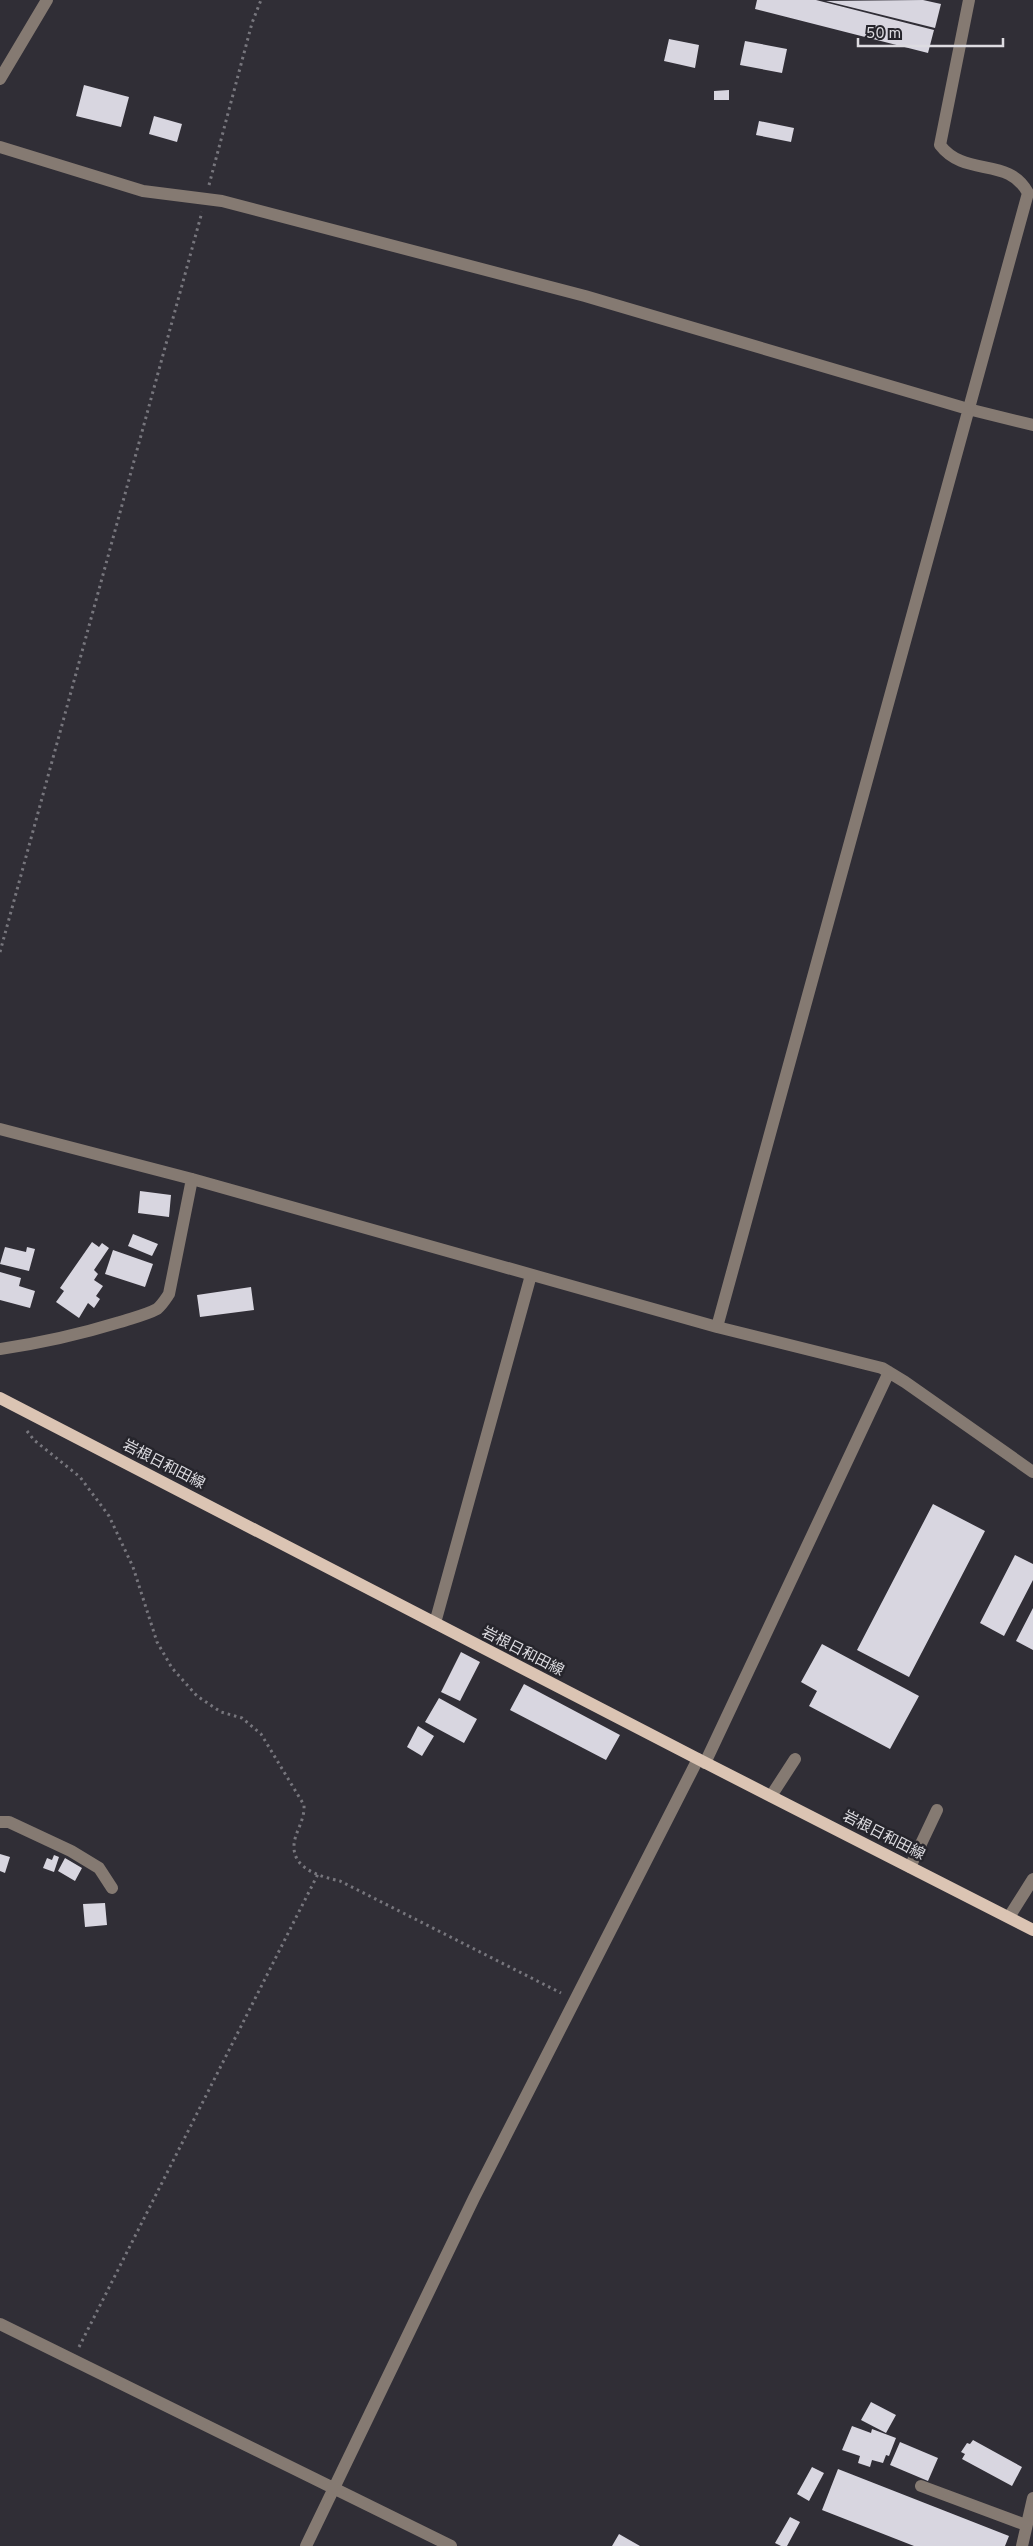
<svg xmlns="http://www.w3.org/2000/svg" width="1033" height="2546" font-family="Overpass,'Noto Sans JP',sans-serif">
  <rect width="100%" height="100%" fill="#302e36"/>
  <path fill="#d8d6e0" d="M757 0H816L934 30 928 53 755 9Z
    M923 0 941 4 935 28 826 1Z
    M669 39 699 45 695 68 664 61Z
    M745 41 787 49 782 73 740 65Z
    M84 85 129 97 121 127 76 116Z
    M729 90V100H714V91Z
    M154 116 182 124 177 142 149 134Z
    M759 121 794 128 791 142 756 135Z
    M140 1191 171 1195 169 1217 138 1213Z
    M133 1234 158 1244 152 1256 128 1246Z
    M92 1242 99 1247 102 1243 109 1248 94 1270 98 1274 94 1280 103 1286 96 1296 100 1299 94 1308 88 1303 79 1318 56 1302 64 1291 60 1288Z
    M5 1247 26 1252 27 1247 35 1249 29 1271 0 1264Z
    M113 1250 153 1264 145 1287 105 1274Z
    M0 1272 21 1278 19 1286 35 1291 30 1308 0 1300Z
    M251 1287 254 1310 200 1317 197 1295Z
    M933 1504 985 1531 909 1677 857 1650Z
    M1015 1555 1033 1564V1580L1004 1636 980 1623Z
    M1033 1608V1650L1016 1641Z
    M822 1644 919 1696 890 1749 809 1706 817 1691 801 1682Z
    M461 1652 480 1662 460 1701 441 1692Z
    M524 1684 620 1735 606 1760 510 1710Z
    M439 1698 477 1719 464 1743 425 1722Z
    M418 1726 434 1736 422 1756 407 1747Z
    M0 1854 10 1857 5 1873 0 1871Z
    M54 1855 59 1857 54 1872 43 1868 47 1858 52 1860Z
    M65 1858 82 1868 75 1881 58 1871Z
    M105 1903 107 1925 85 1927 83 1904Z
    M871 2402 896 2415 886 2433 861 2420Z
    M852 2426 871 2433 872 2429 896 2438 889 2456 886 2455 883 2463 872 2460 870 2467 858 2463 860 2456 842 2450Z
    M973 2440 1022 2467 1012 2486 962 2459 965 2454 961 2452 967 2443 970 2444Z
    M900 2442 938 2458 928 2481 890 2465Z
    M812 2467 824 2473 809 2501 797 2494Z
    M838 2469 1009 2536 1005 2546H914L822 2510Z
    M790 2517 800 2522 787 2546H781L775 2543Z
    M619 2534 640 2546H612Z"/>
  <g fill="none" stroke-linecap="round" stroke-linejoin="round">
    <path stroke="#77767d" stroke-width="3" stroke-dasharray="2.5 4" stroke-linecap="butt" d="M209 185 252 23 261 0
      M0 952 202 212
      M27 1431 34 1440 80 1477 109 1516 133 1567 157 1642 172 1668 197 1696 221 1712 242 1718 261 1734 304 1805C305 1821 294 1833 294 1846 293 1870 323 1877 340 1881L561 1993
      M79 2347 318 1874"/>
    <path stroke="#857a72" stroke-width="12" d="M0 79 47 0
      M0 147 143 191 222 201 585 296 968 409 1033 425
      M0 1129 192 1179 717 1327 882 1368 905 1382 1033 1472
      M717 1327 1028 193C1009 156 965 178 940 145L969 0
      M0 1349C41 1343 81 1334 120 1322 132 1318 146 1315 157 1309 162 1305 165 1300 169 1294L192 1179
      M435 1623 531 1275
      M705 1763 889 1372
      M771 1796 795 1759
      M0 1822H9L71 1851 99 1868 112 1888
      M910 1867 937 1810
      M1009 1917 1033 1879
      M0 2324 451 2546
      M921 2486 1026 2525
      M306 2546 474 2198 698 1759
      M1022 2546 1033 2498"/>
    <path stroke="#dbc4b3" stroke-width="12" d="M0 1398 698 1759 1033 1930"/>
  </g>
  <g text-anchor="middle" stroke-width="5" stroke-linejoin="round" paint-order="stroke">
    <g font-size="15" fill="#dddce1" stroke="#26252c">
      <text transform="translate(164 1464) rotate(27)" y="5">岩根日和田線</text>
      <text transform="translate(523 1651) rotate(27)" y="5">岩根日和田線</text>
      <text transform="translate(884 1835) rotate(27)" y="5">岩根日和田線</text>
    </g>
  </g>
  <path d="M858 38v8h145v-8" fill="none" stroke="#dddce1" stroke-width="2.5"/>
  <text x="866" y="38" font-size="15" fill="#dddce1" stroke="#26252c" stroke-width="4" paint-order="stroke">50 m</text>
</svg>
